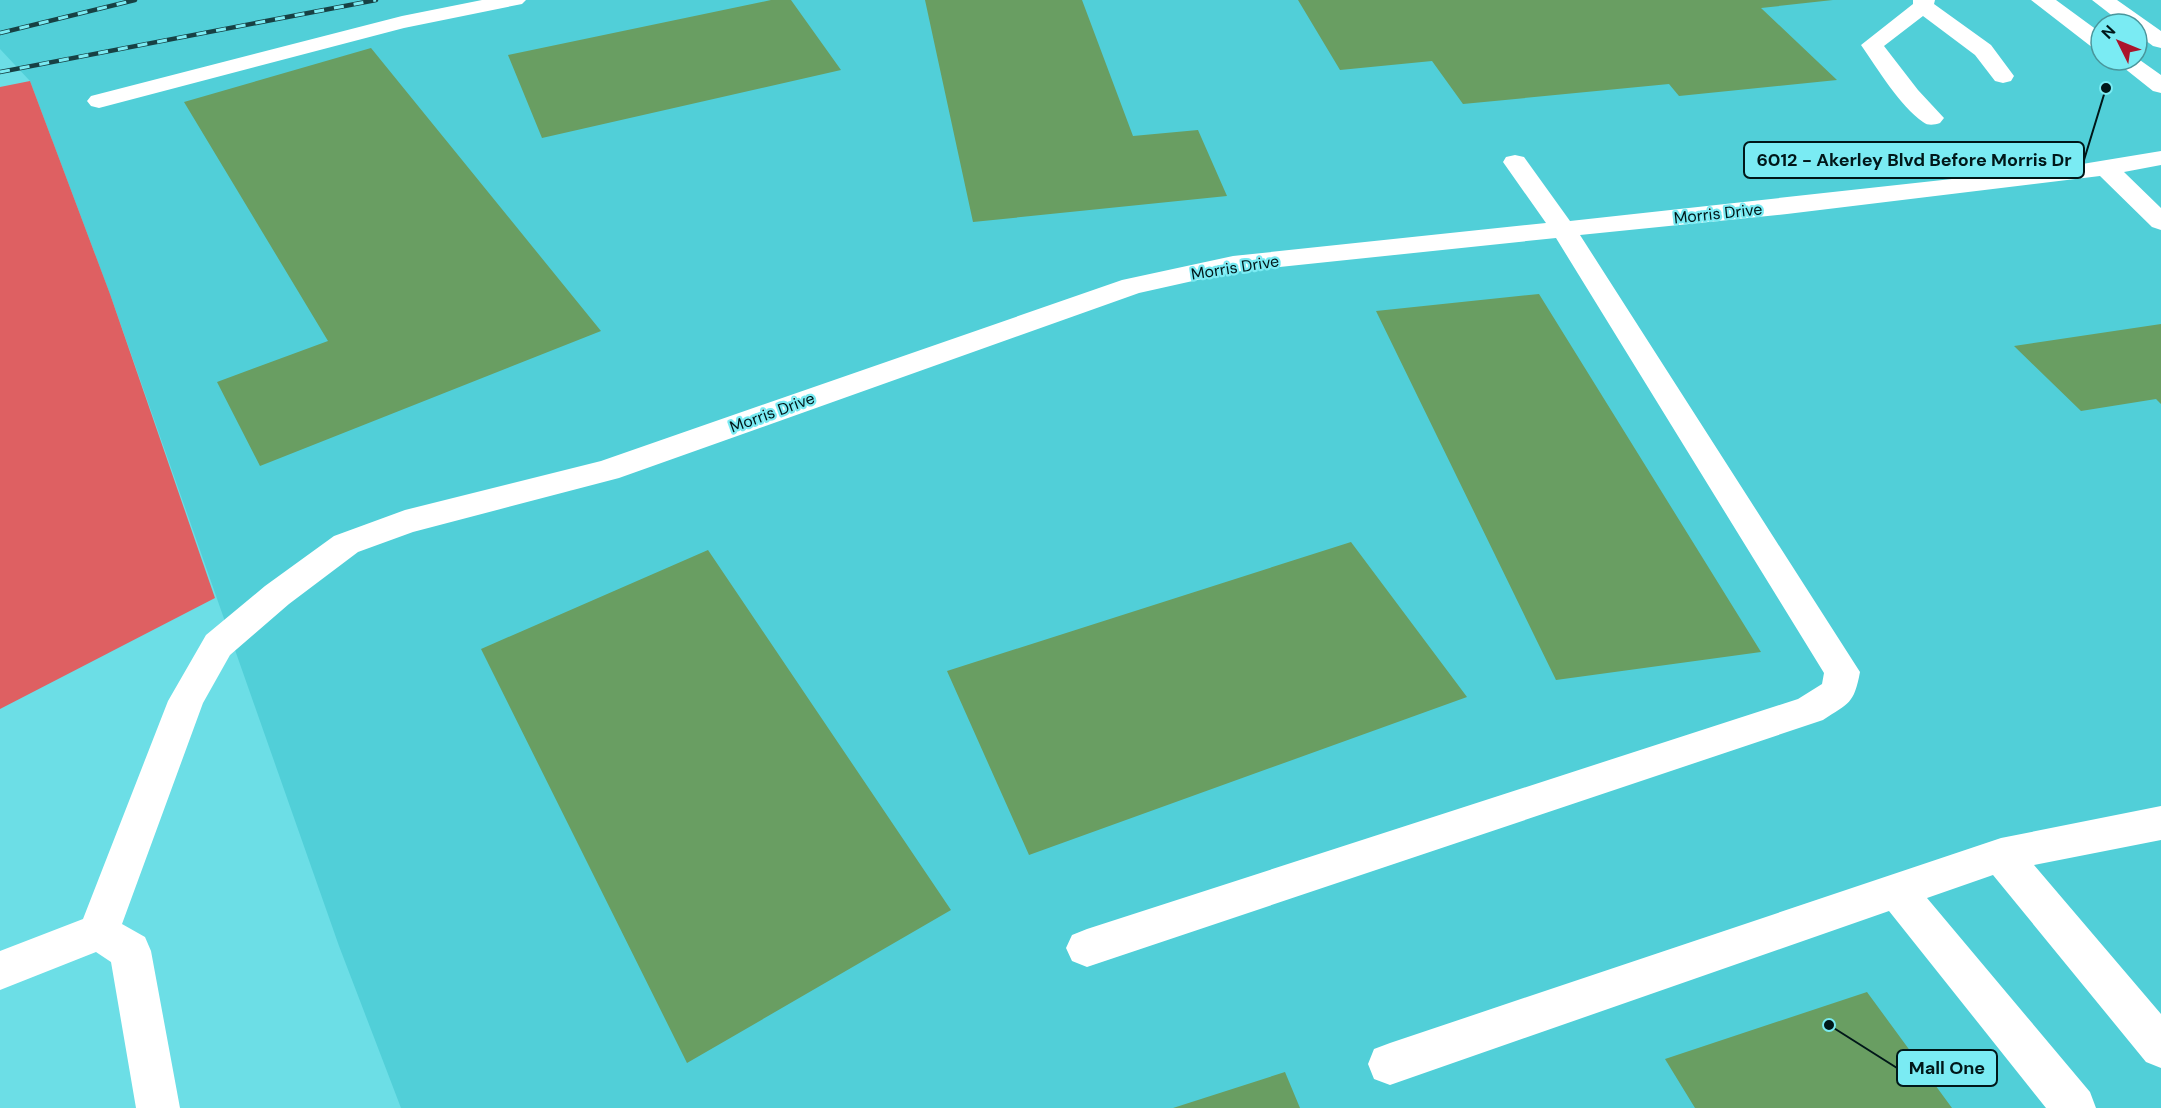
<svg xmlns="http://www.w3.org/2000/svg" width="2161" height="1108" font-family="'DM Sans',sans-serif">
  <rect width="100%" height="100%" fill="#6cdee6"/>
  <path fill="#51cfd8" fill-rule="evenodd" d="M0 0H2161V1108H401L339 946 110 294 30 81 0 49ZM2101 24H2137V60H2101Z"/>
  <path fill="#de6062" d="M30 81 110 294 215 598 0 709V87Z"/>
  <path fill="#699e62" d="M771 0H791L841 70 542 138 508 55Z
    M925 0H1082L1133 136 1198 130 1227 196 973 222Z
    M1298 0H1833L1761 8 1837 80 1679 96 1669 84 1463 104 1432 61 1340 70Z
    M371 48 601 331 260 466 217 382 328 341 184 102Z
    M1539 294 1761 652 1556 680 1376 311Z
    M2161 324V404L2156 399 2081 411 2014 346Z
    M1351 542 1467 697 1029 855 947 671Z
    M708 550 951 910 687 1063 481 649Z
    M1867 992 1952 1108H1695L1665 1059Z
    M1285 1072 1300 1108H1173Z"/>
  <g fill="none" stroke-linecap="round" stroke-linejoin="round">
    <path fill="#fff" fill-rule="evenodd" d="M482 0H526L522 4 404 28 99 108 91 106 87 101 91 96 402 16Z
      M1913 0H1935L1934 4 1991 45 2014 76 2011 81 2003 83 1995 81 1975 55 1923 16 1884 46 1918 90 1944 118 1940 123C1934 125 1928 126 1923 122 1900 106 1877 68 1861 45L1913 4Z
      M2161 151V165L2124 172 2161 208V230L2152 227 2100 176 1787 214 1580 235 1860 672C1854 704 1849 703 1823 720L1087 967 1072 961 1066 948 1072 935 1087 929 1798 699 1822 684 1824 673 1556 238 1233 272 1139 293 619 478 413 532 358 552 289 604 230 655 203 703 122 924 145 937 151 951 180 1108H136L111 962 96 952 0 990V951L83 919 168 701 206 635 265 586 334 536 405 510 601 461 1122 280 1233 256 1546 223 1503 162 1506 157 1515 155 1524 157 1570 221 2070 166Z
      M2161 806V840L2034 865 2161 1014V1068L2146 1062 1993 875 1927 898 2090 1092 2096 1108H2046L1889 911 1390 1085 1374 1079 1368 1064 1374 1049 1390 1043 2001 838Z"/>
    <path fill="#fff" fill-rule="evenodd" d="M2031 0H2056L2101 33V50L2093 48Z
      M2092 0H2117L2161 31V48L2153 46 2137 34V24H2123Z
      M2137 58 2161 75V93L2153 91 2114 60H2137Z"/>
    <defs>
      <path id="rail" d="M0 33 135 0
        M0 72 376 0"/>
    </defs>
    <use href="#rail" stroke="#174144" stroke-width="4.5"/>
    <use href="#rail" stroke="#7aebf3" stroke-width="3" stroke-dasharray="10" stroke-linecap="butt"/>
  </g>
  <g text-anchor="middle" stroke-width="4.5" stroke-linejoin="round" paint-order="stroke">
    <g font-size="16" fill="#001719" stroke="#7aebf3">
      <text transform="translate(1718 213) rotate(-6)" y="6">Morris Drive</text>
      <text transform="translate(1235 267) rotate(-9)" y="6">Morris Drive</text>
      <text transform="translate(772 412) rotate(-20)" y="6">Morris Drive</text>
    </g>
  </g>
  <path fill="none" stroke="#001719" stroke-width="2" d="M2106 88L2084 160M1829 1025L1897 1068"/>
  <g fill="#001719" stroke="#7aebf3" stroke-width="2">
    <circle cx="2106" cy="88" r="6"/>
    <circle cx="1829" cy="1025" r="6"/>
  </g>
  <g fill="#7aebf3" stroke="#001719" stroke-width="2">
    <rect x="1744" y="142" width="340" height="36" rx="6"/>
    <rect x="1897" y="1050" width="100" height="36" rx="6"/>
  </g>
  <g font-size="18" text-anchor="middle" font-weight="bold" fill="#001719">
    <text x="1914" y="166">6012 - Akerley Blvd Before Morris Dr</text>
    <text x="1947" y="1074">Mall One</text>
  </g>
  <g transform="translate(2119 42) rotate(313)"><circle r="28" fill="#7aebf3" stroke="#49969c" stroke-width="1.5"/>
  <path d="M0-4.5L10 22L0 15L-10 22Z" fill="#ab152b"/>
  <text y="-9" font-size="16" font-weight="bold" text-anchor="middle" fill="#001719">N</text>
  </g>
</svg>
